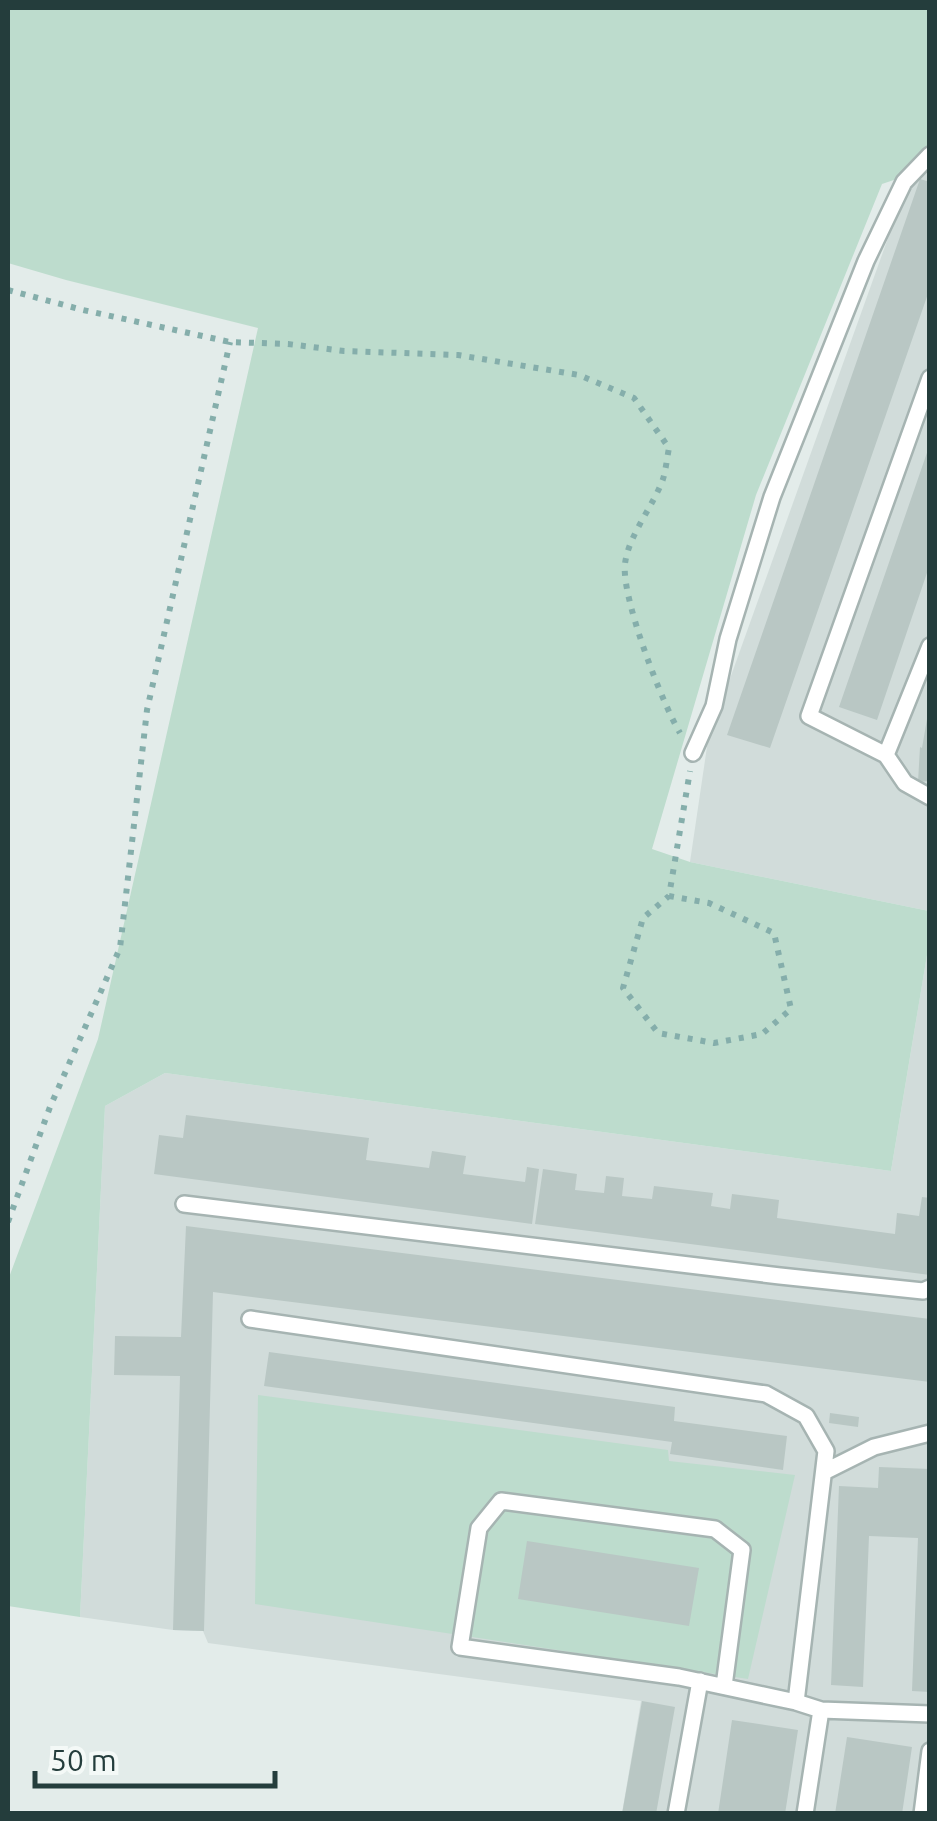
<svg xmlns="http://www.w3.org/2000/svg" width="937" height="1821" font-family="Ubuntu,sans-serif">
  <rect width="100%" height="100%" fill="#e3ecea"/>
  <path fill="#d1dcda" d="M929 168V911L690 862 708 740 902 199 923 170Z
    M929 943V1813H622L641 1701 208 1643 203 1631 173 1630 80 1617 105 1106 165 1073 891 1171Z"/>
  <path fill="#bddccd" d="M8 8H929V168L882 184 756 495 652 849 690 862 929 911V943L891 1171 165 1073 105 1106 80 1617 8 1606V1280L98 1039 258 328 66 280 8 263Z
    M258 1395 668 1450 669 1461 795 1475 748 1679 255 1604Z"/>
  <path fill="#b9c7c4" d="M920 179 930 182V288L770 748 727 735Z
    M930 444V564L877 720 839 707Z
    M927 719H930V781L918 782 920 747 922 748Z
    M186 1115 369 1138 366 1160 429 1168 432 1151 466 1156 463 1174 525 1182 527 1167 539 1169 532 1224 154 1174 159 1135 183 1138Z
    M543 1169 577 1174 575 1190 604 1193 606 1176 624 1178 622 1196 652 1199 654 1186 713 1193 711 1206 730 1209 732 1194 779 1200 777 1218 895 1234 897 1213 919 1216 922 1197 930 1198V1275L535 1224Z
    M186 1226 930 1319V1382L213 1292 204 1631 173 1630 180 1376 114 1375 115 1336 181 1337Z
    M269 1352 675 1407 674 1421 787 1436 783 1470 670 1454 672 1442 264 1386Z
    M830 1413 859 1417 858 1427 829 1423Z
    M879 1467 930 1469V1692L912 1691 918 1538 869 1536 863 1687 831 1685 839 1486 878 1488Z
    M527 1541 699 1568 689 1626 518 1599Z
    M642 1701 675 1707 656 1814H622Z
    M732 1720 798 1730 785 1814H718Z
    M847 1737 912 1747 902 1814H835Z"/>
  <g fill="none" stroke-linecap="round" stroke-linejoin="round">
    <defs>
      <path id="service" d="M930 378 809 716 886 755 905 783 930 797
        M693 753 714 706 728 639 772 497 866 261 904 182 930 155
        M886 755 930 646
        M184 1204 780 1276 923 1291 930 1288
        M250 1319 766 1394 806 1416 826 1451 796 1702
        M824 1472 874 1447 930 1433
        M724 1686 742 1550 715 1529 501 1501 479 1528 460 1647 679 1677 796 1702 821 1710 930 1714
        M676 1814 700 1681
        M805 1814 821 1710
        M922 1814 930 1751"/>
    </defs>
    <use href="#service" stroke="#a6b4b2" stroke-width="20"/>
    <path stroke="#85aeab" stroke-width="6" stroke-dasharray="5 8" stroke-linecap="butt" d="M8 290 83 310 230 342 288 344 344 351 458 355 579 375 634 398 669 448C667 458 666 469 663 479 654 505 628 536 625 564 621 597 662 703 680 733
      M669 896 709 903 774 933 791 1009 762 1034 714 1043 658 1033 623 988 643 918 669 896 690 771
      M8 1222 50 1107 120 948 147 710 230 342"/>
    <use href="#service" stroke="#fff" stroke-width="15"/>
  </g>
  <rect width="937" height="1821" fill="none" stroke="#243d3c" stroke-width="20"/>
  <path d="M35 1771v15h240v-15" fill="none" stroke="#243d3c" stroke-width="5"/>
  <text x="50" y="1771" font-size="30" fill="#243d3c" stroke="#f4f9f7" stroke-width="8" paint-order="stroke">50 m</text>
</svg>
